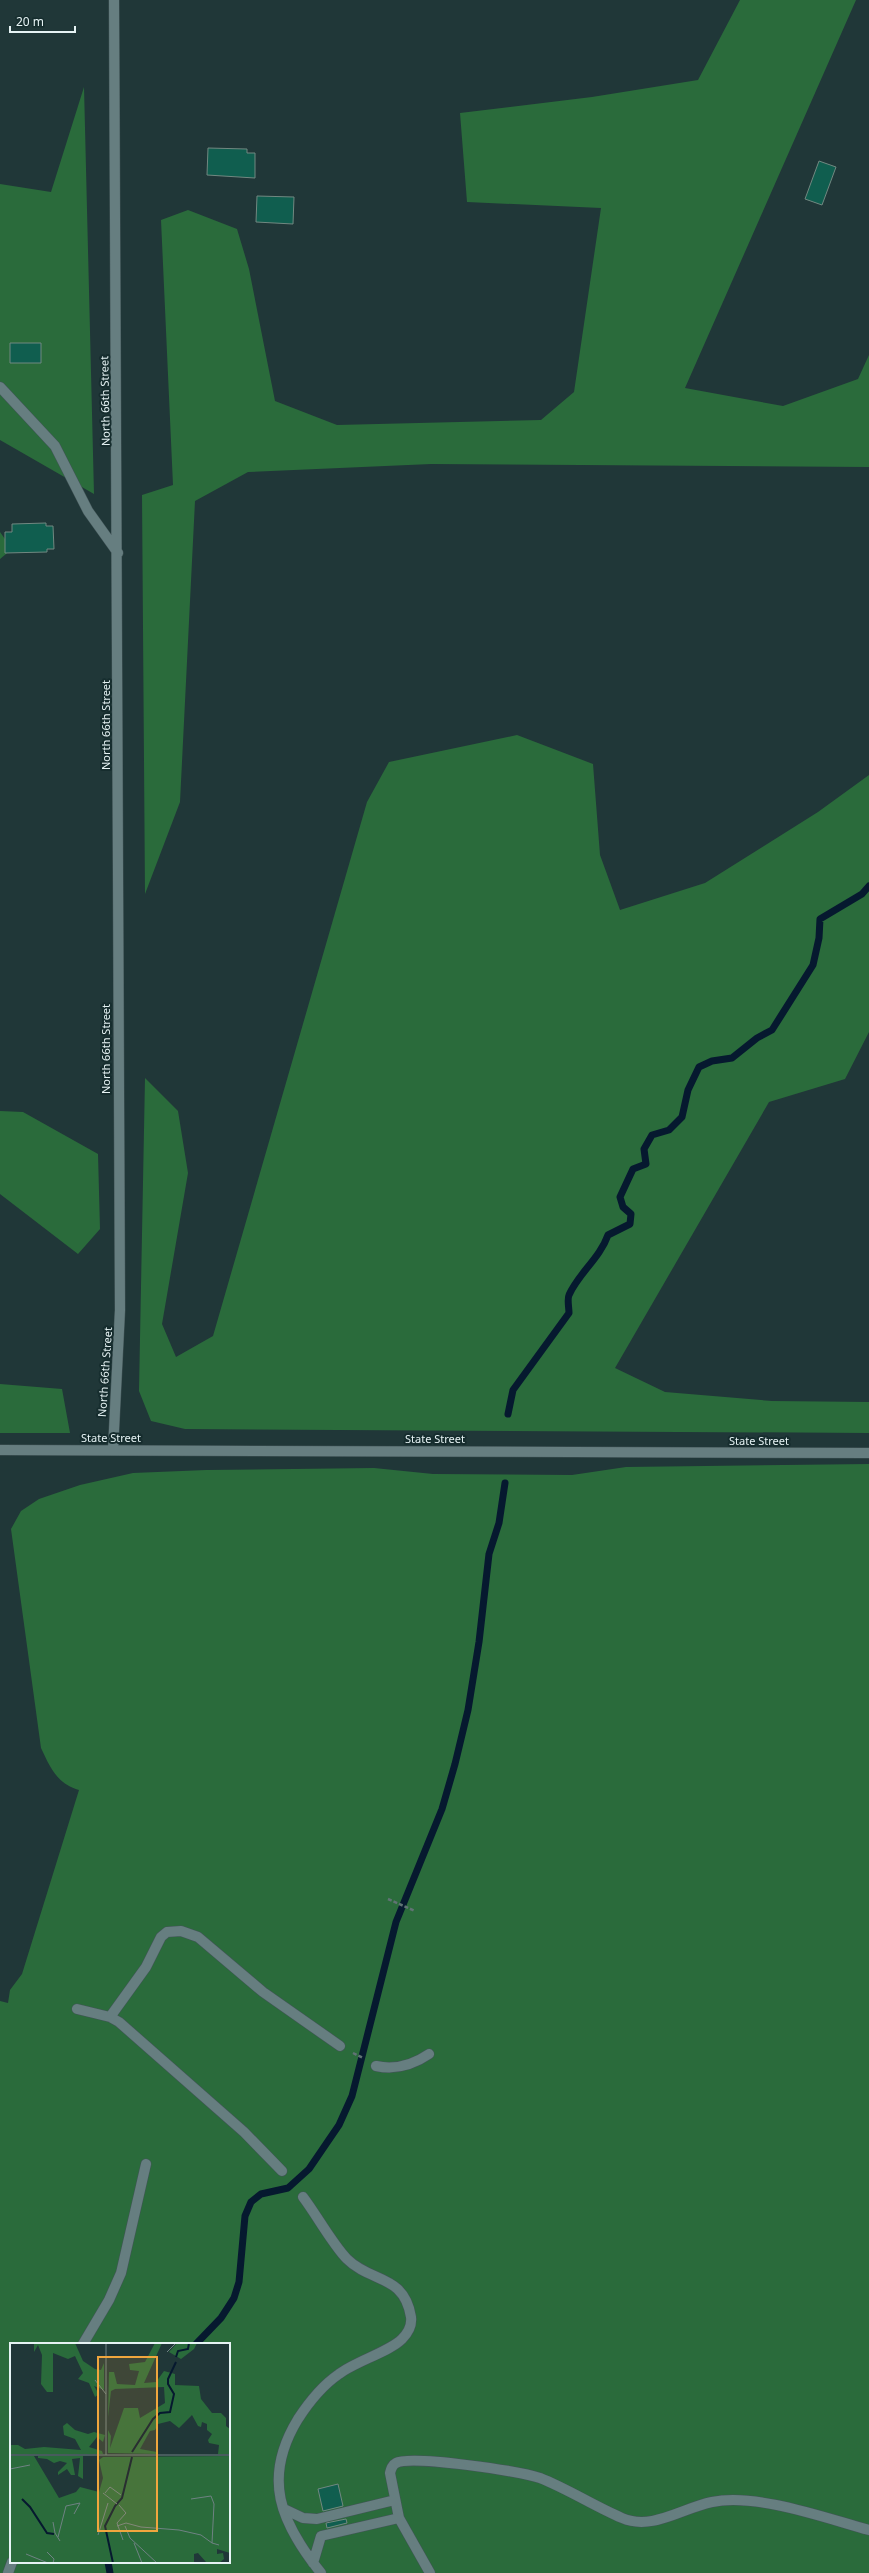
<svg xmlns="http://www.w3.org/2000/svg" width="869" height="2573" font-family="'Noto Sans',sans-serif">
  <rect width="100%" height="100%" fill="#203738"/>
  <path fill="#2a6b3b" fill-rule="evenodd" d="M740 0H856L685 388 783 406 858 379 869 355V467L431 464 248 472 195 501 180 802 145 894 142 495 173 485 161 220 188 210 237 229 249 269 275 401 337 425 541 420 574 392 601 208 467 202 460 113 592 97 698 80Z
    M84 87 94 494 0 440V184L51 192Z
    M0 532 12 549 0 559Z
    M517 735 593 764 600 855 620 910 705 883 818 812 869 775V1032L845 1079 769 1102 615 1368 665 1392 772 1401 869 1402V1433L185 1429 151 1421 139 1391 145 1078 178 1111 188 1173 162 1324 176 1357 213 1336 367 802 389 762Z
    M0 1111 23 1112 98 1154 100 1229 78 1254 0 1194Z
    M0 1384 62 1389 70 1433H0Z
    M869 1464V2573H0V2001L8 2003 10 1990 22 1974 79 1790C57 1784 50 1767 41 1748L11 1529 21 1511 39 1499 80 1485 133 1473 206 1470 374 1468 433 1474 572 1475 626 1467ZM11 2344H229V2562H11Z"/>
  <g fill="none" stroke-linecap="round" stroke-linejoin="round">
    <path stroke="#06192f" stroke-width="7" d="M508 1414 513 1390 569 1313C569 1308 567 1299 569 1295 578 1274 600 1258 608 1235L630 1224 631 1214 623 1207 620 1197 633 1169 646 1164 644 1149 652 1135 669 1130 682 1117 688 1090 699 1067 712 1061 732 1058 757 1038 772 1030 813 965 819 938 820 919 862 894 869 886
      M196 2344 221 2318 234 2298 239 2282 245 2216 251 2202 261 2194 288 2188 309 2169 339 2125 352 2096 396 1922 442 1809 455 1764 468 1710 479 1642 489 1554 499 1523 505 1483
      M108 2562 110 2573"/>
  </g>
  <path fill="#105e4f" stroke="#718881" d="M208 148 247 149V153H255V178L207 175Z
    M819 161 836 167 822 205 805 199Z
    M257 196 294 197 293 224 256 222Z
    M10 343H41V363H10Z
    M46 523V526H53L54 549H47V552L5 553V532H12V524Z
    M338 2484 343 2506 323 2511 318 2489Z
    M346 2519 347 2523 327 2528 326 2523Z"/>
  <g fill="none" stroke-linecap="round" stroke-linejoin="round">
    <defs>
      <path id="minor" d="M0 387 55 446 88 511 118 553
        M0 1450 869 1453
        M113 1450 120 1310 114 0
        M77 2009 110 2017 119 2022 244 2132 282 2171
        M110 2017 146 1967 161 1937 167 1932 181 1931 198 1937 263 1992 340 2046
        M376 2066C395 2070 413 2065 429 2054
        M303 2197C316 2214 333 2245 347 2259 371 2283 404 2274 411 2317 412 2325 408 2333 402 2339 389 2352 356 2361 339 2374 323 2385 309 2402 298 2419 262 2478 280 2522 321 2573
        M83 2344 109 2300 121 2273 146 2164
        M284 2509 303 2518 317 2519 395 2500
        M313 2563 321 2536 399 2518
        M8 2573 12 2562
        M430 2573 399 2518 390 2473C391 2469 392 2465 396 2463 411 2455 520 2471 540 2478 568 2489 594 2506 622 2518 652 2531 682 2508 712 2502 757 2493 825 2518 869 2530"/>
    </defs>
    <use href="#minor" stroke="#425557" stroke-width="11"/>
    <path stroke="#607374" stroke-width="2.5" stroke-dasharray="4 2" stroke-linecap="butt" d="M388 1899 415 1911
      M353 2053 363 2058"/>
    <use href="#minor" stroke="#667e80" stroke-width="10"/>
  </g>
  <g text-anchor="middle" stroke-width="4" stroke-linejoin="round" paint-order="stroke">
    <g font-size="11" fill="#e6f3f4" stroke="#162d2e">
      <text transform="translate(105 401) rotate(-91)" y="4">North 66th Street</text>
      <text transform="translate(106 725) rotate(-90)" y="4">North 66th Street</text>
      <text transform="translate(106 1049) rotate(-90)" y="4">North 66th Street</text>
      <text transform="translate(105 1372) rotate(-86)" y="4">North 66th Street</text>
      <text x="111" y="1442">State Street</text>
      <text x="435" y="1443">State Street</text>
      <text x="759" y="1445">State Street</text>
    </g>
  </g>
  <g transform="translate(10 2343)">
    <rect width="220" height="220" fill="#203738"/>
    <path d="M24 0H65L73 18 85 26 91 27 94 20V47L84 43 89 51 85 54 79 40 68 36 73 30 65 13 58 16 43 10V49H37L31 41 32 12 28 2 24 9ZM145 0H152L134 40 146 39 154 28 165 31V42L189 43 191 56 202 70H211L216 75V83L220 86V111H208L209 102 199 100 198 97 202 91 197 87V81L192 79 191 84 188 83 182 72 169 85 160 78 148 81 145 87 140 88 130 106 147 109V111L98 110V87L101 93 100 105 114 65H128L130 75 155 60 154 44 105 46 101 48 98 74 99 29H104L107 41 125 42 129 28 120 27 119 21 135 19ZM167 0H187L184 6 171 16 159 9ZM57 80 65 87 78 91 84 89 95 92 93 99 87 94 79 104 92 108 93 111H0V102H8L15 106 34 104 71 107 65 96 54 92 53 83ZM0 113H24L49 155 66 149 70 144 89 149 93 135 89 117 93 114 220 113V210L207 206V211L213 210 214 216 209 220 196 219 188 210 184 211V220H0ZM28 113H73V136L68 133 70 115 62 116 65 132H61L57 126 48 132V129L57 120 50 118 44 120 37 116 28 115Z" fill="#2a6b3b"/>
    <path fill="none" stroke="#06192f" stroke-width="2" d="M166 14 168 8 178 6 179 0M122 109 143 76 150 70 160 69 164 51 158 41V36L166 19M12 156 20 164 37 190 44 191M103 220 95 183 105 163 112 155 122 114"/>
    <path fill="none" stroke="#6f8283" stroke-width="1" d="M157 9 166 0M85 37 96 51M0 112H220M96 112V0M0 126 20 122M93 150 107 161M95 150 100 144 111 152M181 156 201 153 204 161 202 200 209 202M109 162 116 170 107 180 113 197M43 179 45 190 50 198M107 183 116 180 131 184 169 187 191 192 202 200M115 183 120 195 147 220M88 192 98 160M48 194 56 163 70 160 64 171M124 200 132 220M37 209 44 216 43 220M16 211 38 220"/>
    <path fill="#f0a63e" fill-opacity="0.15" stroke="#f0a63e" stroke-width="2" d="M88 14H147V188H88Z"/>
    <rect width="220" height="220" fill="none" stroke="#e6f3f4" stroke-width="2"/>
  </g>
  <path d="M10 26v6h65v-6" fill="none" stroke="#e6f3f4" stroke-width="2"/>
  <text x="16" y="26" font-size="12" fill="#e6f3f4" stroke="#162d2e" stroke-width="3" paint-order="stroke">20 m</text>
</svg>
